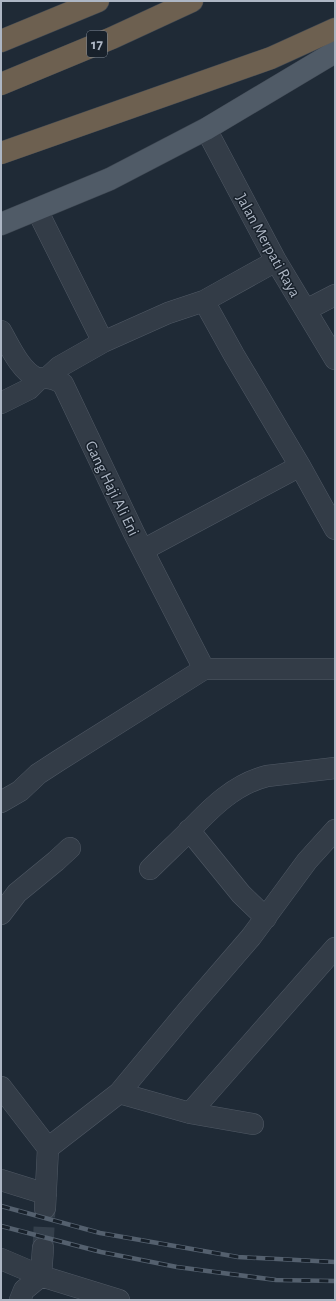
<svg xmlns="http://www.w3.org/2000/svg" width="336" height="1301" font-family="'Alegreya Sans',sans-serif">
  <rect width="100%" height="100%" fill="#1f2a36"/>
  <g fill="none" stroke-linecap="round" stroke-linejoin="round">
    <path stroke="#343f4b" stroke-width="21" stroke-dasharray="21 10" stroke-linecap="butt" d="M43 1248 45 1208"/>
    <defs>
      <path id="minor" d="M206 129 276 261 335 359
        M37 210 103 342
        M204 301 234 355 300 466 335 529
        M306 310 335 295
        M1 331C9 345 21 372 37 378 40 379 42 378 46 378 53 378 57 380 63 384L134 533 204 669
        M47 378 59 367 103 342 168 313 204 301 276 261
        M1 403 29 389 39 379
        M143 550 300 466
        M1 802 20 791 38 774 58 761 204 669H335
        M189 830 241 894 266 918
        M150 869C163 856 177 843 190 830 212 807 235 784 267 776L335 768
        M1 914 17 893 56 861 70 848
        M1 1087 48 1148 45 1208
        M119 1093 188 1010 251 937 307 861 335 830
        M190 1113 335 948
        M48 1148 119 1093 190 1113 253 1124
        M1 1180 46 1194
        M1 1259 41 1276 119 1300
        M20 1300 24 1290 41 1276 43 1248"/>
      <path id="major" d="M1 224 110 179 206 129 335 52"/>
      <path id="highway" d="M1 41 98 1
        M1 84 112 38 192 1
        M1 153 271 58 335 29"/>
    </defs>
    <use href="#minor" stroke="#505965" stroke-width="22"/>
    <use href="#major" stroke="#3c4550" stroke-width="23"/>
    <use href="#highway" stroke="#3d4651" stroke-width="23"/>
    <use href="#minor" stroke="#333c47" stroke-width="21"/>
    <use href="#major" stroke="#505b67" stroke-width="22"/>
    <use href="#highway" stroke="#6d6050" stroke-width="22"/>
    <defs>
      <path id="rail" d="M1 1206 100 1233 238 1257 335 1262
        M1 1226 101 1252 177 1267 276 1280 335 1281"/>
    </defs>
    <use href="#rail" stroke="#54606e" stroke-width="4.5"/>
    <use href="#rail" stroke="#18212b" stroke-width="3" stroke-dasharray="9" stroke-linecap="butt"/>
  </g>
  <g text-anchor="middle" stroke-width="3" stroke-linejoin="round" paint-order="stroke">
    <rect fill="#18212b" stroke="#808996" stroke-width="1" x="87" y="31" width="20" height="26" rx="3"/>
    <g font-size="15" font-weight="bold" fill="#adb6c4">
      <text x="97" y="49">17</text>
    </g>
    <g font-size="16" fill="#adb6c4" stroke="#18212b">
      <text transform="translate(269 245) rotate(61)" y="6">Jalan Merpati Raya</text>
      <text transform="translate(113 488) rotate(64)" y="6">Gang Haji Ali Eni</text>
    </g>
  </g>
  <rect width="336" height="1301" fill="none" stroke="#adb6c4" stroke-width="4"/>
</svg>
